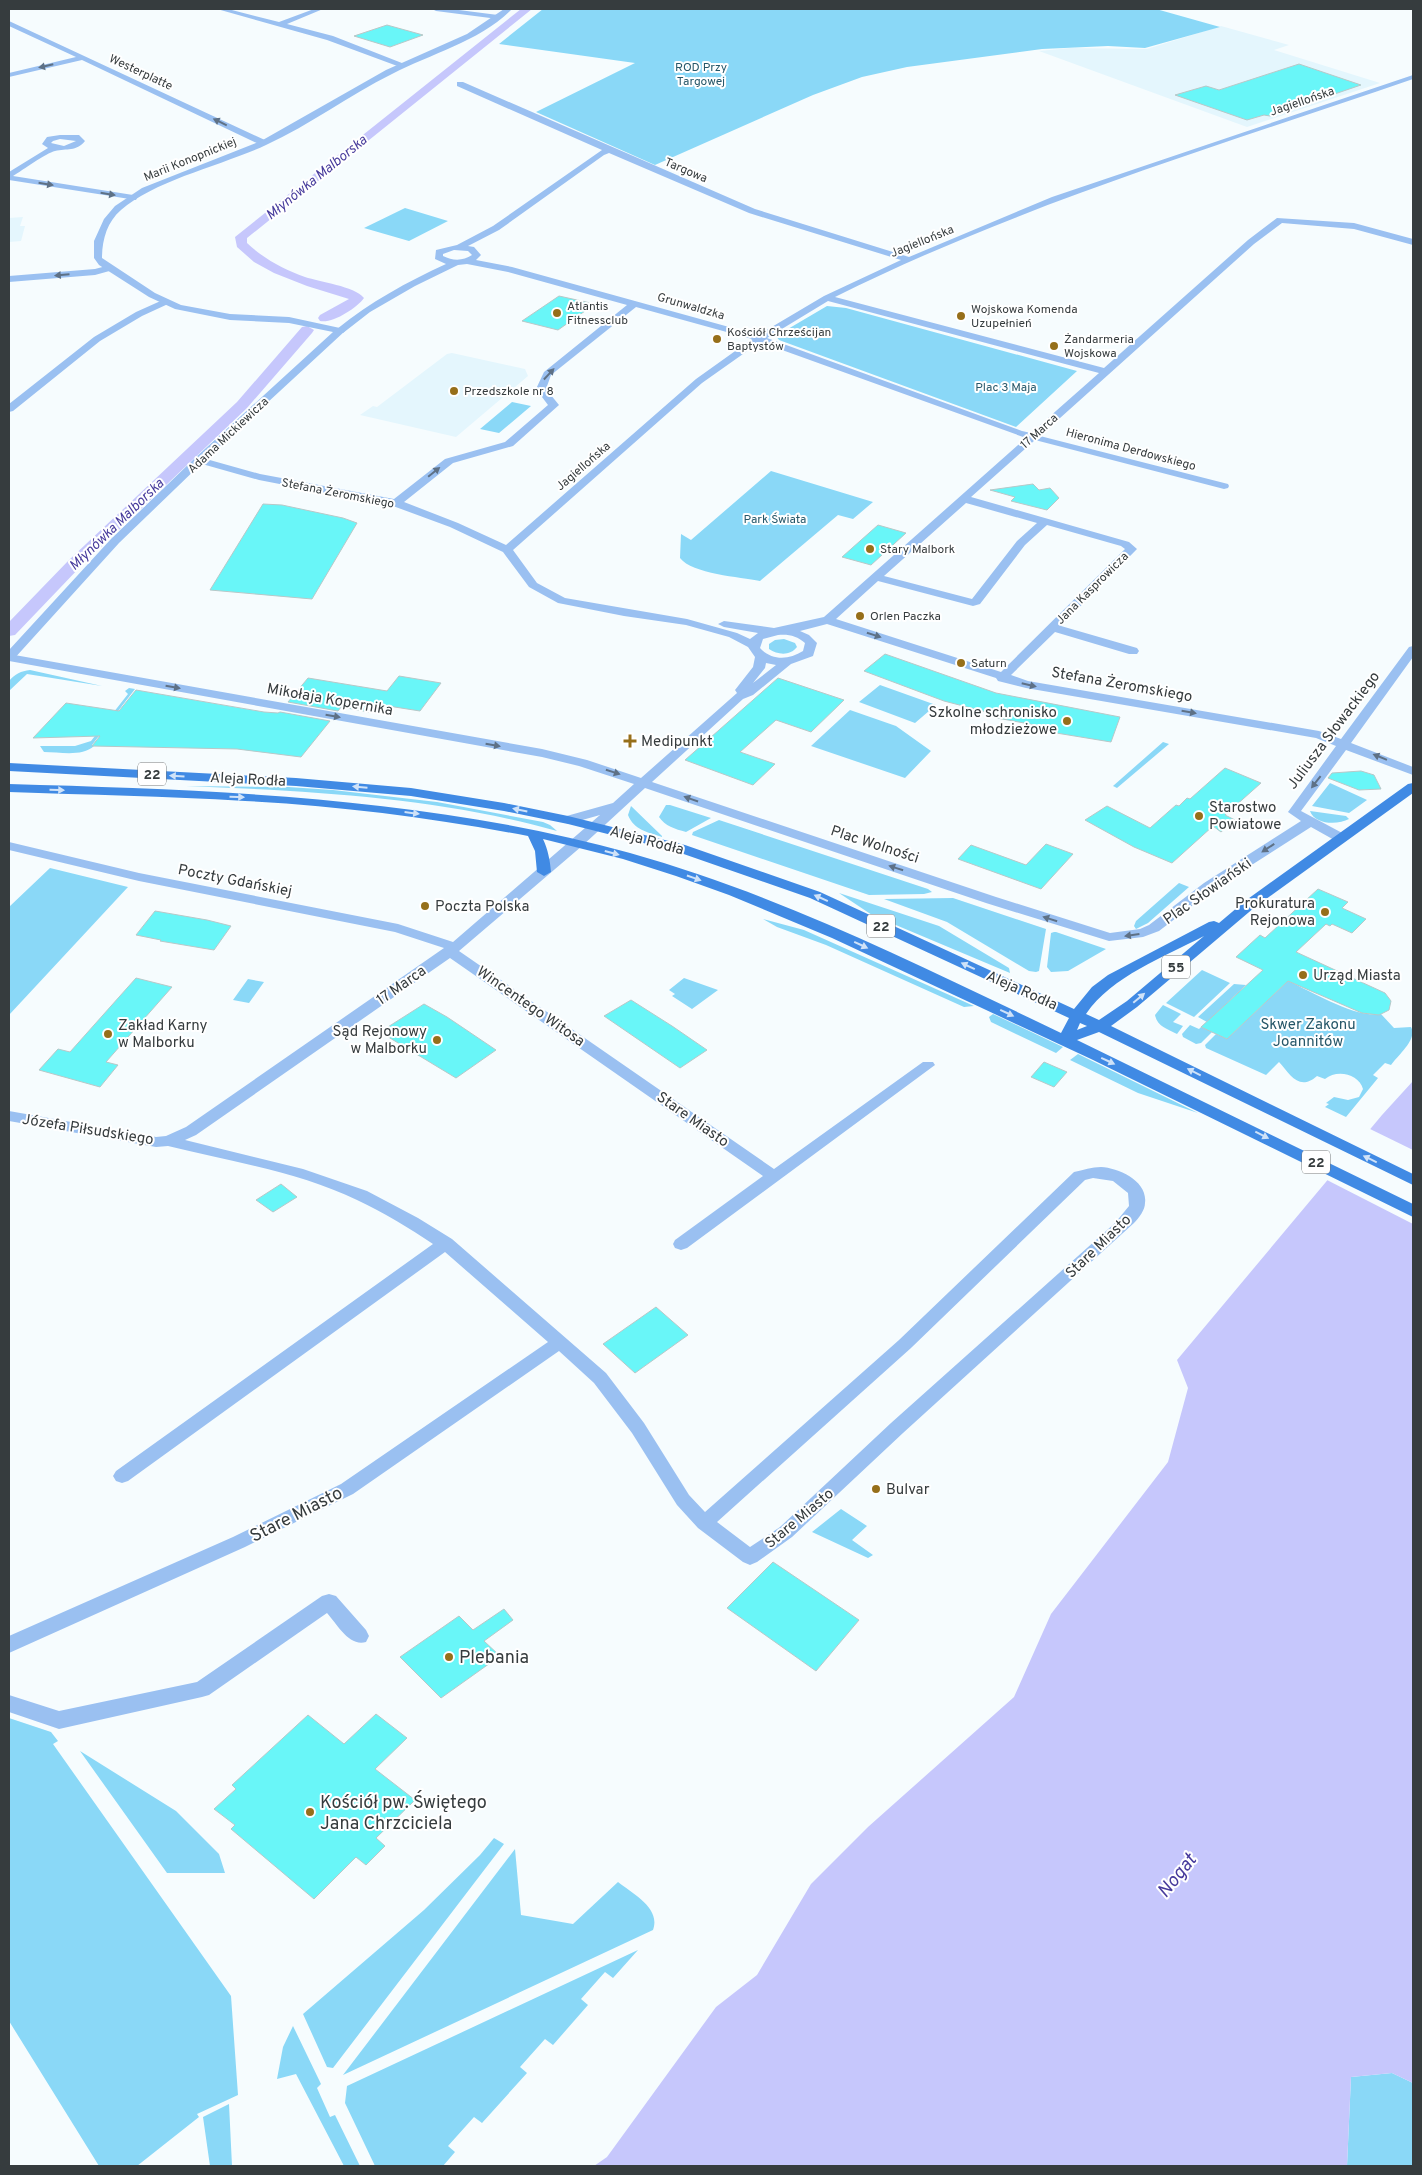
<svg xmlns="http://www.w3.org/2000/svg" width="1422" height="2175" font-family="Overpass,sans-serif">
  <rect width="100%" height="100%" fill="#f6fcfe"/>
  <path fill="#e4f6fd" d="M1221 26 1289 45 1274 50 1380 83 1247 127 1039 51 1070 48 1147 49Z
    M23 217 20 226H25L21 241 9 242V218Z
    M452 353 525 369 528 376 456 437 360 415 373 406 377 407 447 354Z"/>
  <path fill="#8ad8f7" d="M543 9H1156L1220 27 1145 48 1108 46 1042 49 907 67 862 77 813 95 655 165 536 112 635 63 499 44Z
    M405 208 448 221 409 241 364 228Z
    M827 306 846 308 1077 371 1016 427 779 340 776 336Z
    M512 402 531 406 499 433 480 429Z
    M771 471 873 502 853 519 838 515 760 581C740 577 692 574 680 558L681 534 691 540Z
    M784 639 795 643 797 647C790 656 778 655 769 649V644L775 640Z
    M30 670 102 686 27 674 9 691V681C15 674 21 671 30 670Z
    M880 685 936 705 915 723 859 702Z
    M129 688 135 689 92 745 94 746C82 757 60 752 44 752L40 746H75L91 741 128 694 125 691Z
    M850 710 896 726 931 751 905 778 811 746Z
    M1163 742 1169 744 1117 788 1113 786Z
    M1330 783 1365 799 1367 800 1349 813 1312 806Z
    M186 786 288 787 333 790 437 802 543 822 550 825 557 831C437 797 309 791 186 786Z
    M666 805H670L711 818 686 832C675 829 665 826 659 817Z
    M631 806 662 836V837C647 832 634 830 628 815Z
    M1310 811 1346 816 1349 819C1338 825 1315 825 1310 811Z
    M719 820 928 889 932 892 924 894 869 895 692 835 693 832Z
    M50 868 128 887 9 1015V907Z
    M1179 883 1189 887 1148 923 1136 929 1134 926 1136 921Z
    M839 893 939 926 1009 968 1010 973 872 915Z
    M953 898 1046 929 1039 971 1036 972 1029 971 947 922 884 899Z
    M763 919 804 930 974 1006 964 1007 826 945 777 927Z
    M1054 932H1056L1106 949 1068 971 1051 972 1047 967 1051 933Z
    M1202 970 1230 983 1194 1017 1166 1003Z
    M684 978 718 990 692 1009 672 996 675 994 669 990Z
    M248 979 264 982 249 1003 233 1000Z
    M1288 981C1313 992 1354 1018 1381 1014L1394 1028 1411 1027C1418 1039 1398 1055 1391 1065L1385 1063 1373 1075 1378 1078 1346 1117 1325 1107 1329 1104 1326 1103 1334 1097 1348 1100 1359 1097 1363 1089C1359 1074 1337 1069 1325 1079L1317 1076C1299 1092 1290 1074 1279 1062L1266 1075 1206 1048 1205 1045 1216 1034 1227 1039Z
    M1234 984 1246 985 1207 1022 1198 1017Z
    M1163 1005 1181 1014 1173 1022 1183 1026 1177 1034C1167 1029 1157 1026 1155 1015Z
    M993 1014 1063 1047 1056 1053 991 1022 989 1017Z
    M1190 1025 1199 1029 1201 1027 1212 1032 1201 1043 1196 1044 1183 1037 1182 1034Z
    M1078 1054 1198 1113 1138 1093 1070 1060Z
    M841 1509 867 1526 852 1540 873 1555 868 1558 812 1532Z
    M9 1718 51 1732 58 1741 53 1744 231 1996 238 2095 197 2114 199 2117 137 2166H99L9 2021Z
    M80 1751 176 1811 219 1854 225 1873H167Z
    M494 1838 504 1844 333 2068 327 2067 303 2014 424 1910 480 1855Z
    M515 1849 521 1915 573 1924 618 1882C633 1894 661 1908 653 1930L343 2075Z
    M638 1950 613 1978 605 1972 581 1999 588 2005 553 2045 545 2039 520 2067 527 2073 482 2123 474 2117 448 2146 455 2152 443 2166H375L345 2103 347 2086Z
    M293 2026 321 2084 317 2088 330 2117 335 2115 360 2166H344L296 2074 277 2079 283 2047Z
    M1392 2073 1413 2083V2166H1347L1351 2077Z
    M229 2104 232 2166H210L203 2117Z"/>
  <path fill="#c6c7fc" d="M1413 1081V2083L1392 2073 1351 2077 1347 2166H594L607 2157 716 2007 757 1975 811 1884 868 1827 1014 1697 1051 1614 1168 1462 1188 1388 1177 1360 1382 1115Z"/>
  <path fill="#f6fcfe" d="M1368 1128 1413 1150V1224L1325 1179Z"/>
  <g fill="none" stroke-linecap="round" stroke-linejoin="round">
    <path fill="#c6c7fc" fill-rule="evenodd" d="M521 9H532L247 238V243C264 259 283 269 305 277 320 282 354 286 364 298 357 308 332 324 320 321L318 318 320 315 349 299 307 286 274 273 254 262 237 247 235 237Z
      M307 326 314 330 312 333 247 408 81 566 15 635 9 636V622L69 560 237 402 302 327Z"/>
  </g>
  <path fill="#69f6f8" stroke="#b8c8c8" d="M387 25 423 35 390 47 354 36Z
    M1299 64 1361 85 1270 116 1264 115 1247 120 1175 95 1206 86 1219 90Z
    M559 296 595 304 558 330 522 321Z
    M1033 484 1039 490 1050 488 1059 498 1047 510 1011 501 1015 497 990 490Z
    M263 504 282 505 343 518 357 523 312 599 210 590Z
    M878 525 906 533 871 565 842 557Z
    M885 654 996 693 1120 717 1111 742 1032 729 1035 725 997 718 998 715 944 701 864 671Z
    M399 676 441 683 420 711 382 705 379 709 372 707 369 712 341 707 338 711 288 702 308 678 387 691Z
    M778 678 844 700 811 732 776 720 740 752 775 764 753 785 685 760Z
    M136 690 264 712 278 713 280 712 330 721 301 757 237 749 92 746 100 736 33 738 66 703 119 711Z
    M1225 768 1261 783 1225 815 1235 820 1221 832 1213 826 1172 863 1134 847 1085 820 1107 806 1150 828 1176 805 1179 806 1187 798 1190 799Z
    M1361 771 1374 775 1381 789 1359 790 1328 778 1332 773Z
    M1046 844 1073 854 1041 889 958 859 971 845 1026 865Z
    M1318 889 1348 902 1342 908 1366 919 1352 933 1332 924 1330 926 1326 924 1296 952 1385 993 1391 1001 1389 1010 1379 1015 1362 1013 1288 981 1227 1039 1201 1027 1263 970 1236 957 1260 935 1265 938Z
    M155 911 207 920 231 926 214 950 160 941 161 940 136 935Z
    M136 978 172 987 106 1062 118 1065 100 1087 39 1070 58 1049 70 1052Z
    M631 1000 672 1026 707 1050 680 1068 604 1016Z
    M424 1004 447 1017 496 1050 456 1078 380 1032Z
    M1044 1062 1067 1072 1054 1087 1031 1077Z
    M281 1184 297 1197 273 1212 256 1200Z
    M656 1307 688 1335 635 1373 603 1344Z
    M773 1562 859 1620 816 1671 727 1608Z
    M504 1609 513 1620 484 1641 500 1656 441 1698 400 1657 459 1616 473 1630Z
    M376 1714 407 1738 375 1769 415 1800 376 1838 385 1846 366 1865 356 1857 314 1899 231 1829 235 1825 214 1809 236 1789 232 1785 308 1715 344 1744Z"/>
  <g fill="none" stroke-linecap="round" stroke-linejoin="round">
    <path fill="#9ac0f1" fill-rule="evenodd" d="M217 9H228L279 22 314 9H323L287 24 333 36 407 65 400 67 327 40Z
      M432 9H451L498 15 502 17 498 19 436 11Z
      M9 21 267 141 268 143 261 145 82 60 9 77V73L76 57 9 26Z
      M1413 75V79C1219 146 1019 205 835 297L1104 368 1248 240 1277 218 1354 223 1413 239V245L1354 229 1282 223 1254 244 1040 436 1228 484 1229 486 1228 488 1224 489 1035 440 971 497 1129 542 1137 549 1061 626 1137 648 1139 651 1137 654H1129L1055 632 1011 675 1028 681 1319 731 1341 739 1409 647 1413 646V657L1351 743 1413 767V775L1346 750 1301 811 1346 835 1348 838 1346 841H1336L1311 827 1214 889 1159 931 1143 937 1109 941 986 903 645 788 582 846 459 951 774 1169 923 1062H933L935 1065 687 1248 681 1250 675 1248 673 1244 675 1240 763 1176 450 958 196 1135 185 1140 303 1169 367 1191 418 1218 452 1239 606 1373 644 1423 689 1495 705 1512 899 1340 1074 1172C1083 1170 1092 1167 1101 1167 1119 1168 1148 1181 1145 1203 1145 1210 1139 1218 1134 1223L903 1433 792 1537 757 1562 750 1565 743 1562 698 1528 677 1505 632 1433 594 1383 559 1351 353 1494 245 1547 9 1653V1636L233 1537 341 1484 548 1342 445 1252 128 1481 122 1483 116 1481 113 1476 116 1471 433 1244C409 1228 383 1212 357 1200 300 1172 229 1161 168 1146L156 1147 9 1121V1111L156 1137 166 1136 186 1127 444 948 395 932 139 881 9 850V842L139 873 398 924 453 942 600 815 568 824 561 820 563 817 613 803 634 784 579 766 542 757 9 661V654L542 749 587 760 641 778 737 693 735 690 753 667 755 657 748 647 729 637 686 625 624 616 558 603 529 587 503 552 450 527 393 506 259 480 195 462 194 460 199 457 260 474 394 499 445 459 505 442 548 405 536 389 544 372 627 305 508 272 467 264 458 265 415 286 370 312 343 333H337V329C370 302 407 282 446 264L435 259 436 250 457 245 493 226 602 150 457 86V82H463L755 209 909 257 1052 197ZM609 153 749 213 901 260 824 296 758 335 512 267 476 260 481 255 474 247 468 246 499 230 604 155ZM454 250 468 251 472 255C463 261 453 261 443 256V254ZM828 301 1099 373 1031 433 1022 431 767 338ZM636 307 752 339 696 379 506 545 458 523 404 502 453 463 513 446 559 405 546 389 551 375ZM760 342 1026 438 824 617 774 628 724 621 718 624 724 627 758 633 750 639 737 633 687 619 565 598 537 583 513 550 702 383ZM966 503 1037 523 1017 541 972 599 884 576ZM1047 525 1121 546 1125 549 1001 672 836 619 878 581 973 606 980 604 1025 545ZM827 624 996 678 998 681 1026 688 1316 738 1336 746 1288 812 1301 821 1204 883 1149 925 1140 929 1110 933 996 897 652 782 743 699 753 695 791 664 813 656 817 643 809 635 800 631ZM778 635C789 634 797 636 805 643L803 651C789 660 772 661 760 648L763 639ZM766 663 776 665 753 683 765 668ZM1093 1178 1113 1181 1128 1193 1129 1206 1115 1223 891 1423 780 1527 750 1547 717 1522 911 1348 1085 1180Z
      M60 135H79L85 141C76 152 67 148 55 151 46 153 23 170 13 176L133 195 137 198 136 200 9 180V172L48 148 42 144 47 137ZM60 139 76 141 64 146 51 143 53 141Z
      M110 265 114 268 113 270 95 275 9 282V276L95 269Z
      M165 299 168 300V304L142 316 100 341 13 411 9 412V404L94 337 136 312Z
      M329 1594 336 1596 366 1630 369 1636 366 1642C349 1647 337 1624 327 1613L209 1695 202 1697 59 1729 9 1712V1695L59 1711 197 1682 322 1596Z"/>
    <path fill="#9ac0f1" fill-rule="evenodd" d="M504 9H512C479 42 432 53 392 74 349 95 310 125 266 145 223 165 155 180 121 210 107 222 102 240 102 258L155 293 181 305 230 314 289 317 340 328 345 331 203 462 119 543 13 660H9V650L111 539 195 458 333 332 289 323 230 320 175 309 149 297 99 265 94 258V241L104 219 115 206 142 188 261 141 386 70 467 34Z"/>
    <path fill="#408ae4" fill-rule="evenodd" d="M9 763 296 778 411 788 504 803 568 816 685 845 820 892 1074 1009 1092 987 1108 975 1209 922 1214 921 1219 923 1245 901 1408 784 1413 783V793L1255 907 1137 1007 1111 1026 1413 1174V1185L1099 1032 1077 1040 1413 1204V1217L1091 1059 832 938 729 895 676 876 623 859 543 839C548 850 550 860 551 872L544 876 537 872 535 851 528 836C434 818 340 806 245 801 166 796 88 795 9 792V784C218 790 427 797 630 853 780 895 921 966 1061 1033L1069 1018 810 898 675 851 568 824 504 811 411 796 296 786 9 771ZM1204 936 1127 1001 1099 1020 1086 1014C1112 976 1164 957 1204 936ZM1080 1023 1087 1026 1077 1030Z"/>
  </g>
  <defs><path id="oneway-solid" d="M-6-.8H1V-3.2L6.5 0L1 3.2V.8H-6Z" transform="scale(1.25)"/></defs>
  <g fill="#5e7186">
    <use href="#oneway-solid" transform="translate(46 66) rotate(167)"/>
    <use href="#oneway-solid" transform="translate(220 122) rotate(-154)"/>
    <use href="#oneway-solid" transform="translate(46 184) rotate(9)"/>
    <use href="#oneway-solid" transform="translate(108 194) rotate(9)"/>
    <use href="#oneway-solid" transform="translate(62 275) rotate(175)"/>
    <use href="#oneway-solid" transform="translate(549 374) rotate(-47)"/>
    <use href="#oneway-solid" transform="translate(434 472) rotate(-39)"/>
    <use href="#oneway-solid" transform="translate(874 635) rotate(18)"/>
    <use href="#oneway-solid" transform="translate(1029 685) rotate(13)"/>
    <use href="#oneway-solid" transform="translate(173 687) rotate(10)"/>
    <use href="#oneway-solid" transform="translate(1189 712) rotate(10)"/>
    <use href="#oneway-solid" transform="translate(333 716) rotate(10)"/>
    <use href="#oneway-solid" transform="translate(493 745) rotate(10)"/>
    <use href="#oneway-solid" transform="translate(1380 757) rotate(-158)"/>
    <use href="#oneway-solid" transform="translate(613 772) rotate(18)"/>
    <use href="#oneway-solid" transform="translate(1316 782) rotate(128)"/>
    <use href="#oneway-solid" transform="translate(691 799) rotate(-161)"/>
    <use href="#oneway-solid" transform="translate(1268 848) rotate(147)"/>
    <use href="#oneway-solid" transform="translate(896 868) rotate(-162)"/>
    <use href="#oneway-solid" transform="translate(1050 919) rotate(-162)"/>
    <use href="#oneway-solid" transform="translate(1132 935) rotate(172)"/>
  </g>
  <g fill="#cfe2f8">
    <use href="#oneway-solid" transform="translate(177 776) rotate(-177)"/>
    <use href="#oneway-solid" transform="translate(360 787) rotate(-175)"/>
    <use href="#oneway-solid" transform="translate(57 790) rotate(2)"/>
    <use href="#oneway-solid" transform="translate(237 797) rotate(2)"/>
    <use href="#oneway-solid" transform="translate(520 810) rotate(-168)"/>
    <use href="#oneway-solid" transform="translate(412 813) rotate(7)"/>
    <use href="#oneway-solid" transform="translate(612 853) rotate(15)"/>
    <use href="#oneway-solid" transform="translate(694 878) rotate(19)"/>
    <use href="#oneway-solid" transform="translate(821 898) rotate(-156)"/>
    <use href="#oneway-solid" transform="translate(861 945) rotate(25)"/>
    <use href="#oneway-solid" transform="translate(968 966) rotate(-155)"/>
    <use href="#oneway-solid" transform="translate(1139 998) rotate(-40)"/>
    <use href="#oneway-solid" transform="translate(1007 1013) rotate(25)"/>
    <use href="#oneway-solid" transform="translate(1108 1061) rotate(25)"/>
    <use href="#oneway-solid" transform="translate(1194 1072) rotate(-153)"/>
    <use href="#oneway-solid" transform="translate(1262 1135) rotate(27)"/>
    <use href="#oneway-solid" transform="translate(1370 1159) rotate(-154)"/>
  </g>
  <g fill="#966f1a" stroke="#fff" stroke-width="2">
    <circle cx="557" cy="313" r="5"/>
    <circle cx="961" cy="316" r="5"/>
    <circle cx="717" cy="339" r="5"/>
    <circle cx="1054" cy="346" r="5"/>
    <circle cx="454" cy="391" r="5"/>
    <circle cx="870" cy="549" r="5"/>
    <circle cx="860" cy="616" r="5"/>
    <circle cx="961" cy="663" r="5"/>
    <circle cx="1067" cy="721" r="5"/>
    <path d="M627.5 733.5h5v5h5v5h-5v5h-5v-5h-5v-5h5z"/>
    <circle cx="1199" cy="816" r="5"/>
    <circle cx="425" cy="906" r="5"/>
    <circle cx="1325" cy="912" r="5"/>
    <circle cx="1303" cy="975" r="5"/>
    <circle cx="108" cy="1034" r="5"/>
    <circle cx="437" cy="1040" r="5"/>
    <circle cx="876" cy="1489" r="5"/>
    <circle cx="449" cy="1657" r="5"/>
    <circle cx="310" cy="1812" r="5"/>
  </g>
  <g text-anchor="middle" stroke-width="4" stroke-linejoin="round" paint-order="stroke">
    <g font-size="12" fill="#265769" stroke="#fff">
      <text x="701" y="71">ROD Przy<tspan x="701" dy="14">Targowej</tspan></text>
      <text x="1006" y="391">Plac 3 Maja</text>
      <text x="775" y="523">Park Świata</text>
    </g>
    <g font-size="12" fill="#363c3e" stroke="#fff">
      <text transform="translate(141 72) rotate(25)" y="4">Westerplatte</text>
      <text transform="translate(1302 101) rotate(-19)" y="4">Jagiellońska</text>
      <text transform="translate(190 159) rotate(-22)" y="4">Marii Konopnickiej</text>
      <text transform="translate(686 170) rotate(23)" y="4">Targowa</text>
      <text transform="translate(922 241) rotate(-22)" y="4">Jagiellońska</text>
      <text transform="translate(691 306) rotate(16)" y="4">Grunwaldzka</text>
      <text transform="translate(1039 431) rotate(-42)" y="4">17 Marca</text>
      <text transform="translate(228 435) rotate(-43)" y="4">Adama Mickiewicza</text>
      <text transform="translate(1131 449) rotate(15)" y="4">Hieronima Derdowskiego</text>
      <text transform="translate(583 466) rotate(-41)" y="4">Jagiellońska</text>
      <text transform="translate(338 493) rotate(11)" y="4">Stefana Żeromskiego</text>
      <text transform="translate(1092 588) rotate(-45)" y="4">Jana Kasprowicza</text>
    </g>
    <g font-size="12" fill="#363c3e" stroke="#fff" text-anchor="start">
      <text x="567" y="310">Atlantis<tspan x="567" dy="14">Fitnessclub</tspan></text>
      <text x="971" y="313">Wojskowa Komenda<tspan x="971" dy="14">Uzupełnień</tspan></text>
      <text x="727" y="336">Kościół Chrześcijan<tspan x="727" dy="14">Baptystów</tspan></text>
      <text x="1064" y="343">Żandarmeria<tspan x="1064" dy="14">Wojskowa</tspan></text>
      <text x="464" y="395">Przedszkole nr 8</text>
      <text x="880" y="553">Stary Malbork</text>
      <text x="870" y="620">Orlen Paczka</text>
      <text x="971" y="667">Saturn</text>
    </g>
    <g font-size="14" font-style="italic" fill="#473b9c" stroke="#fff">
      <text transform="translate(316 177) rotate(-39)" y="5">Młynówka Malborska</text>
      <text transform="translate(116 524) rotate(-44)" y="5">Młynówka Malborska</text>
    </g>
    <g fill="#fff" stroke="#727678" stroke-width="1">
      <rect x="138" y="762.5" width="28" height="23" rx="4"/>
      <rect x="867" y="914.5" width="28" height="23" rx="4"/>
      <rect x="1162" y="955.5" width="28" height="23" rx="4"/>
      <rect x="1302" y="1150.5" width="28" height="23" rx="4"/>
    </g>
    <g font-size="14" font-weight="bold" fill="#363c3e">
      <text x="152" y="779">22</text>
      <text x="881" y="931">22</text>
      <text x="1176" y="972">55</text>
      <text x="1316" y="1167">22</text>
    </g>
    <g font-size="15" fill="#363c3e" stroke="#fff">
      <text transform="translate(1122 684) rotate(10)" y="5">Stefana Żeromskiego</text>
      <text transform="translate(330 699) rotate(10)" y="5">Mikołaja Kopernika</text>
      <text transform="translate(1333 730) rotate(-53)" y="5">Juliusza Słowackiego</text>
      <text transform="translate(248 779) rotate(3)" y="5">Aleja Rodła</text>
      <text transform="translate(647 840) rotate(15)" y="5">Aleja Rodła</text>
      <text transform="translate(875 844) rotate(18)" y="5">Plac Wolności</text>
      <text transform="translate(235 880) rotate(11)" y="5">Poczty Gdańskiej</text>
      <text transform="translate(1207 891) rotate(-35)" y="5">Plac Słowiański</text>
      <text transform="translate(401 985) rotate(-35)" y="5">17 Marca</text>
      <text transform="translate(1022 990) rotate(24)" y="5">Aleja Rodła</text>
      <text transform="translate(531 1006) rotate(35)" y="5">Wincentego Witosa</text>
      <text transform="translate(693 1119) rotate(35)" y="5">Stare Miasto</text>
      <text transform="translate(88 1129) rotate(9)" y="5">Józefa Piłsudskiego</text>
      <text transform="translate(1098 1246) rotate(-44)" y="5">Stare Miasto</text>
      <text transform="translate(799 1518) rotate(-40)" y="5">Stare Miasto</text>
    </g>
    <g font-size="15" fill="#363c3e" stroke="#fff" text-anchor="start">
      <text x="1057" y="717" text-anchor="end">Szkolne schronisko<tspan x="1057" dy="17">młodzieżowe</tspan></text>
      <text x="641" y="746">Medipunkt</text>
      <text x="1209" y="812">Starostwo<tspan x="1209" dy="17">Powiatowe</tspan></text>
      <text x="1315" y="908" text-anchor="end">Prokuratura<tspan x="1315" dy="17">Rejonowa</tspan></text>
      <text x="435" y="911">Poczta Polska</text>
      <text x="1313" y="980">Urząd Miasta</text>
      <text x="118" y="1030">Zakład Karny<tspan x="118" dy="17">w Malborku</tspan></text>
      <text x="427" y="1036" text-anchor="end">Sąd Rejonowy<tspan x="427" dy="17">w Malborku</tspan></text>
      <text x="886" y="1494">Bulvar</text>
    </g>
    <g font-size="15" fill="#265769" stroke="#fff">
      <text x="1308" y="1029">Skwer Zakonu<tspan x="1308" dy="17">Joannitów</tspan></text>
    </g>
    <g font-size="18" fill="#363c3e" stroke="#fff">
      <text transform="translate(296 1514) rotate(-27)" y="6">Stare Miasto</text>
    </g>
    <g font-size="18" fill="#363c3e" stroke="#fff" text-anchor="start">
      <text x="459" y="1663">Plebania</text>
      <text x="320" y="1808">Kościół pw. Świętego<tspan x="320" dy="21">Jana Chrzciciela</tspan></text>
    </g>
    <g font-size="19" font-style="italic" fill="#473b9c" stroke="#fff">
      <text transform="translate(1176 1875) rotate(-51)" y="7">Nogat</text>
    </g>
  </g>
  <rect width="1422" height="2175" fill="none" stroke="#363c3e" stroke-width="20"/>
</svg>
